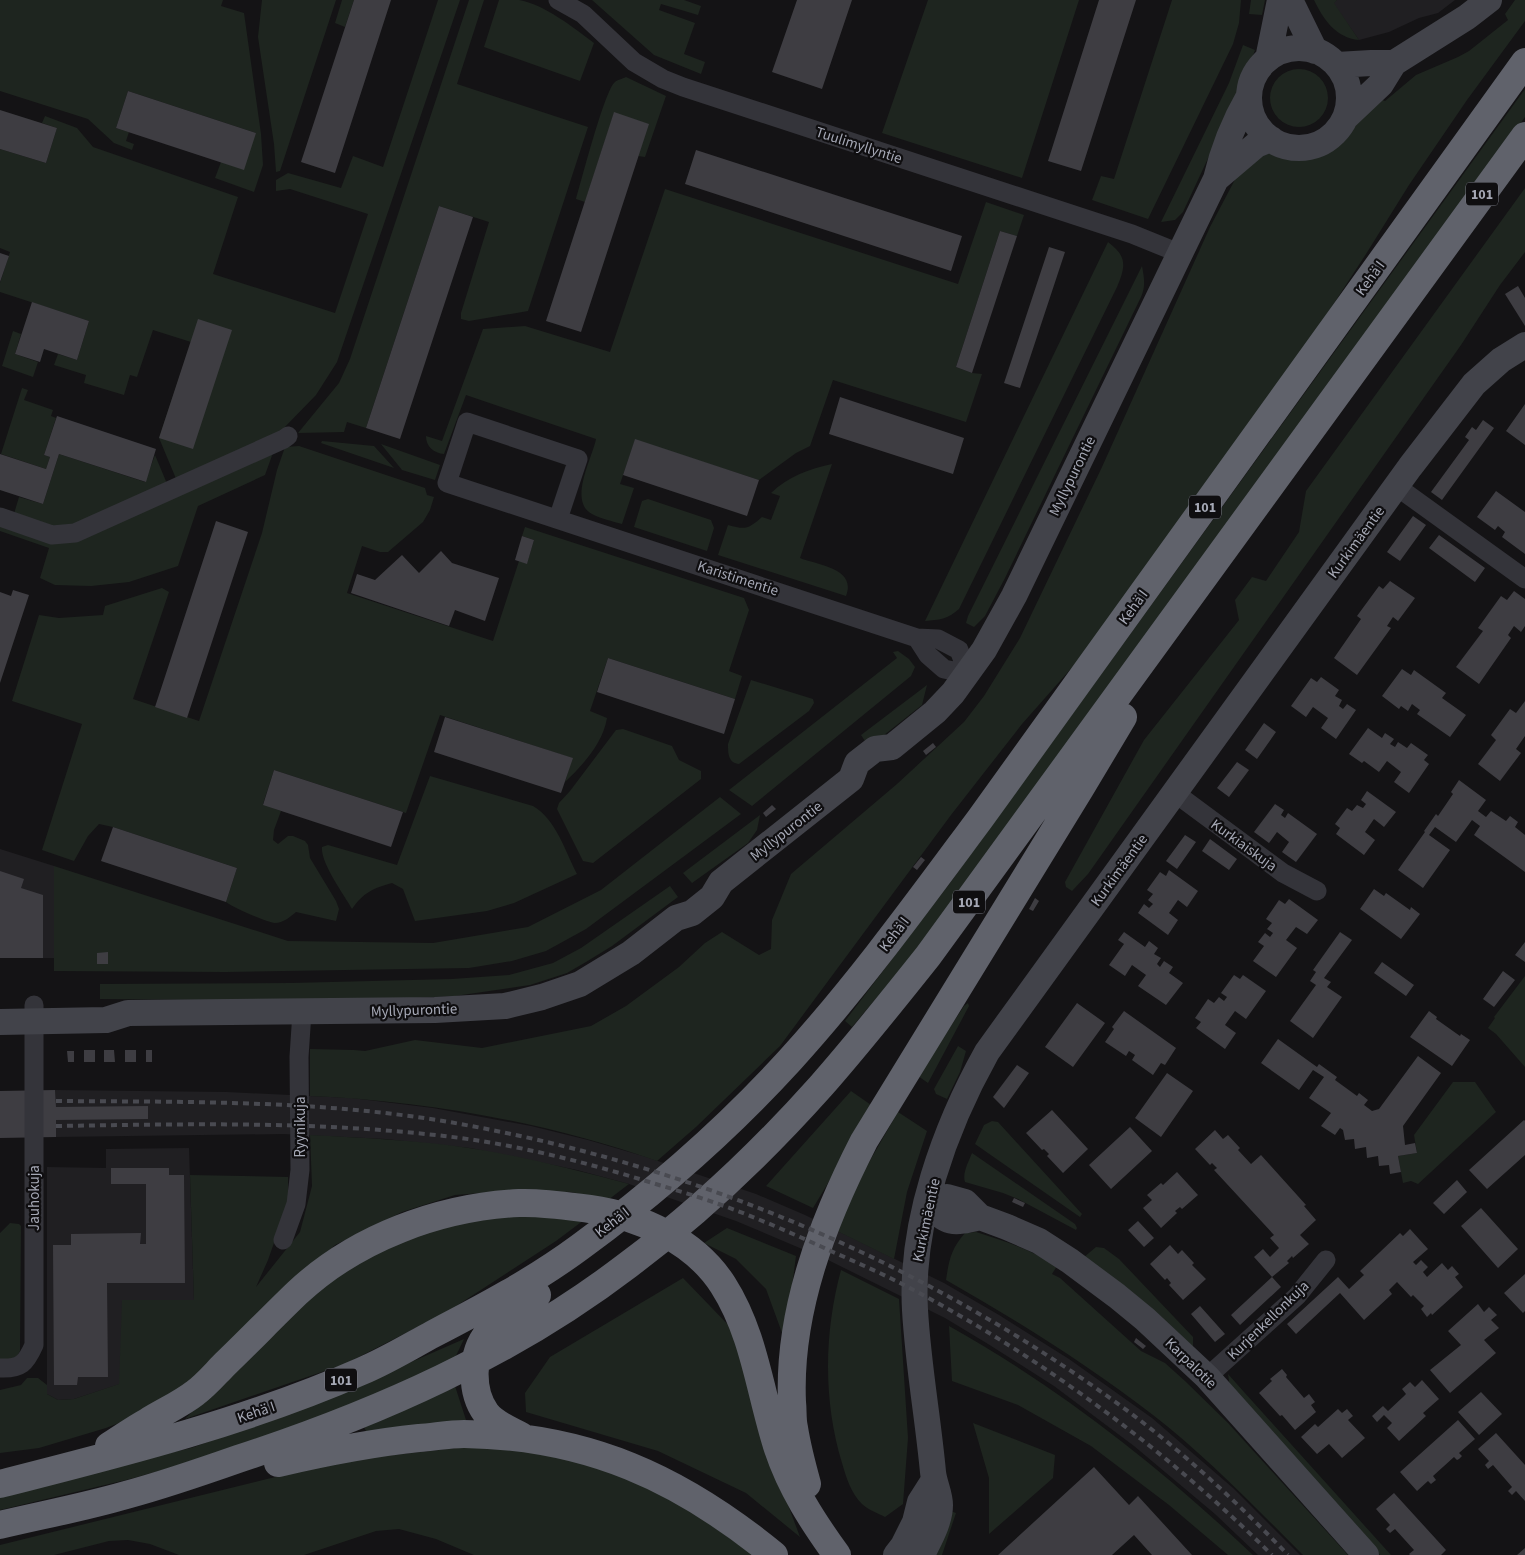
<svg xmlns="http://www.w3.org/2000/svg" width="1525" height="1555" font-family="'Source Sans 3',sans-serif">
  <rect width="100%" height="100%" fill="#141315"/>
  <path fill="#201f22" d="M1337 0H1455L1438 13 1419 18 1389 32 1359 40 1333 3Z
    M0 849 54 866V958H0Z
    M55 1090 227 1092 352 1098 433 1108 531 1126 588 1140 643 1156 756 1194 805 1215 944 1283 999 1315 1069 1359 1152 1418 1233 1488 1300 1555H1258L1215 1514 1134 1446 1054 1386 988 1344 945 1318 828 1260 736 1221 629 1184 577 1170 470 1148 385 1139 283 1134 56 1137Z
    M189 1148 194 1300H123L120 1384 74 1399 58 1400 47 1394V1167L106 1168V1149Z"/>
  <path fill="#1e251f" d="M0 0H223L221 6 244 13 261 134 263 165 254 192 215 178 221 162 256 133 128 91 116 128 129 132 126 141 134 144 132 150 114 143 88 119 0 91Z
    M262 0H336L280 171 276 172 274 144 258 37Z
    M342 0H354L345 27 335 23Z
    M438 0H460L337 362 316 395 281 431 177 481 159 438 191 342 153 330 137 377 130 375 124 395 84 383 86 375 54 365 58 354 77 360 89 321 0 292V283L10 252 0 248V149L46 163 57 128 42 123 45 116 77 128 93 147 238 197 213 274 335 313 368 214 290 189 276 191V180L288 173 341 188 353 156 383 167Z
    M469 0H484L457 84 588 127 528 311 469 321 461 319V313L489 222 439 206 366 428 347 422 344 432 298 433 339 383 350 359Z
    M499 0C506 0 513 0 519 0 544 4 574 28 594 43L580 81 484 47Z
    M592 0H684L701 6 698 15 661 4 659 10 695 23 684 54 705 62 701 74 654 55Z
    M928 0H1079L1022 178 882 133Z
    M1172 0H1241L1239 23 1233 44 1148 219 1092 200 1101 176 1114 179Z
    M1251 0H1265L1262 15 1249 14Z
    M1314 0H1337L1334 3 1359 40C1336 38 1323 19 1314 0Z
    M1515 0H1525V21L1467 100 1409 185 1366 254 1305 348 1083 655 1022 724 951 815 780 1046 696 1127 657 1161C546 1122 427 1101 310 1096V1049L354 1050 365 1051 415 1040 482 1048 591 1026 626 1006 679 967 705 943 722 932 759 955 771 949 772 920 791 874 897 784 964 722 984 696 1020 638 1102 467 1210 227 1240 170 1261 155 1274 153 1305 157 1328 149 1335 145 1375 97 1385 101 1416 75 1458 57 1469 51 1508 20 1505 14Z
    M1243 45 1255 50 1245 79 1183 212 1175 220 1161 222 1229 83Z
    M1270 98a29 29 0 1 1 58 0a29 29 0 1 1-58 0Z
    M626 77 666 96 645 157 638 156 648 124 614 113 585 202 576 199C581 182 605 89 615 82 617 80 622 79 626 77Z
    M1525 89V117L921 945 852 1027 845 1021 950 883Z
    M1525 188V252L1500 285 1461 345 1088 874 1072 891 1066 887 1065 882 1144 740 1239 620 1235 600 1252 577 1266 581 1299 532 1306 491Z
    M665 189 958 284 986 202 1024 215 1017 236 1000 231 956 367 972 373 982 374 966 422 833 380 810 446 796 453 759 480 635 440 620 484 634 488 622 524C612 521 601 519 592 514 568 501 592 459 596 439L466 395 444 454C434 453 426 447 426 436L442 441 483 329 525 326 610 352Z
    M1108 242C1127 256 1126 266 1117 287L959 609C948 619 939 620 925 621Z
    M1142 266C1144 277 1146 286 1141 297L1005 578 985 616 974 627 966 623 968 616Z
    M13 331 21 334 15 354 38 362 33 377 2 366Z
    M22 388 28 390 24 400 53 410 51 416 56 418 44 455 50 457 46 469 1 454Z
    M322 441 374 446 394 468 321 443Z
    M381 444 440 465 435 480 402 470Z
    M299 446 425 488 427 495 434 497 430 510 423 522 388 552H380L362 546 347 593 493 641 519 561 527 563 534 540 522 536 525 527 744 598 749 610 729 671 742 676 735 699 608 658 590 711 607 718C603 743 583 765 565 782L572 758 440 715 406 813 274 770 263 804 281 811 274 830 273 840 278 844 288 836H293L305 841 308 845 310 858 336 901 339 909 336 921 296 912C290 917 283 923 275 923 266 922 234 908 226 902L237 868 113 827 99 824 88 836 74 861 42 850 82 724 12 701 39 615 59 618 103 615 105 606 162 588 169 592 133 699 199 721 262 533 277 470 285 447Z
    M274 450 265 475 198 506 178 566 129 582 91 586 55 585 40 578 49 548 0 531V524L41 538Z
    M59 454 145 482 155 455 168 486 63 529 13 517 19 497 43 504Z
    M832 464 800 558C817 565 857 568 846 596L718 555 728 525C746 530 748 529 762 517L771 520 780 496 771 493C789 476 809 469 832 464Z
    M648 499 711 520 714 528 707 551 634 527 642 501Z
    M898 651 909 659 915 667 911 676 752 806 729 790 897 658 893 652Z
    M751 680 813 699 814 703 809 711 739 764C728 763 728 753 728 744Z
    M927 685 922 705 869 747 861 735Z
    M623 729 672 746 679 760 701 771V779L593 863 583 861 557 809 559 803 570 791 616 730Z
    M430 776 533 806C556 819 565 851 577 874L514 903 487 911 415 921 403 889 392 883C373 888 363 893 352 909 344 895 320 862 322 847L328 845 397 865Z
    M720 797 741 814 586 929 546 951 512 961 469 968 226 972 54 971V866L288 941 433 943 528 927 601 890Z
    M760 815 757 830 748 843 692 883 683 873Z
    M670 886 678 897 612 946 586 962 567 973 530 985 455 996 359 1001 100 999V984L291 983 452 979 509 975 553 963 581 948Z
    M1525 976V1067L1496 1034 1488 1028 1495 1018 1494 1017Z
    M968 1003 969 1006 928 1083 918 1076 964 1006Z
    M958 1046 966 1051 960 1072 947 1099 936 1094 934 1089Z
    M1453 1082H1475L1496 1112 1418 1184 1411 1181 1403 1183 1398 1156 1417 1153 1414 1135Z
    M851 1091 874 1107 813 1208 766 1186Z
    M898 1112 927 1131 907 1192 894 1259 837 1231 857 1183Z
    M992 1121 998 1122 1082 1214 1080 1217 975 1144 984 1125Z
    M310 1135C364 1138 417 1140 469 1148 523 1156 576 1170 629 1184L608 1200 571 1192 506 1191 455 1195 402 1212 335 1245 183 1388 137 1416 106 1428 39 1448 0 1453V1390L21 1385 27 1378H38L47 1385V1394L58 1400 74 1399 119 1384 122 1300H194L190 1175 288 1177V1203L268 1260 256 1287 300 1232 312 1186Z
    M972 1153 1075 1224 1077 1228 1076 1230 1018 1199 1003 1193 965 1182C962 1173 969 1161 972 1153Z
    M514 1212 588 1217 556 1241 447 1312 345 1364 185 1419 243 1359 333 1278 412 1234Z
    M10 1223 19 1224 21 1226 20 1351 16 1358 0 1364V1233Z
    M727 1228 796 1256 785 1341 766 1289 736 1259 704 1243Z
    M976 1232C1005 1241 1031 1250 1057 1266L1052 1274 1060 1278 1141 1351 1165 1363 1185 1381 1228 1423 1348 1555H1303C1255 1507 1207 1457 1153 1415 1088 1365 1018 1321 946 1280 949 1260 951 1249 965 1233Z
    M1096 1247 1104 1248 1119 1259 1193 1337V1346L1190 1348 1083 1258Z
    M841 1270 899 1299 908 1438 903 1504 885 1517C878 1513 868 1510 862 1504 851 1493 846 1477 842 1463 823 1400 824 1333 841 1270Z
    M683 1278 737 1334 772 1462 800 1537 746 1493 658 1451 526 1412 525 1393 550 1357Z
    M949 1326C1060 1388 1160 1467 1253 1555H1228L1169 1505 1091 1446 1018 1405 952 1381Z
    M464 1339 454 1360 361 1403 219 1454 130 1479 0 1510V1493L191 1448 315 1404Z
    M1228 1374 1244 1392 1391 1555H1380L1230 1388Z
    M455 1386 467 1423 367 1433 364 1427Z
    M973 1423 1055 1455 1053 1478 989 1534V1478Z
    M500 1447 587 1463 667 1494 754 1555H474L436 1539 399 1529 376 1531 304 1555H179L150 1544 128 1540 109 1541 54 1555H0V1545L267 1479 357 1459 457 1448Z
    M948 1510 956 1513 942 1555H932Z"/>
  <path fill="#3e3d42" d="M354 0H391L335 173 301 162Z
    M797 0H852L822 89 772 72Z
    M1099 0H1136L1081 171 1048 161Z
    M128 91 256 133 244 170 116 128Z
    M0 110 57 128 46 163 0 149Z
    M614 112 649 124 581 332 546 321Z
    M696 150 962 236 951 271 685 184Z
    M439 206 473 217 400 439 366 428Z
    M1000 231 1017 236 972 373 956 367Z
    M1049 247 1065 252 1020 388 1004 383Z
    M0 253 9 256 0 282Z
    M1518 286 1525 298V326L1505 294Z
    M32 302 89 321 77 360 44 349 40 362 15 354Z
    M198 319 232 330 193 449 159 438Z
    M840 397 964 438 953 474 829 434Z
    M1525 404V445L1506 431Z
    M57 416 156 449 146 482 59 454 43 504 0 490V454L46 469 50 457 44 455Z
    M1483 420 1494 428 1442 500 1431 492 1469 440 1465 437 1472 427 1476 430Z
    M635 439 759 480 747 516 623 475Z
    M1496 491 1525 512V554L1502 537 1505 532 1498 526 1495 530 1477 517Z
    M1413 516 1426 525 1400 561 1387 552Z
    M216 521 248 532 187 718 155 707Z
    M1439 535 1485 568 1475 582 1429 548Z
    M522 536 534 540 527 564 515 560Z
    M441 551 452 563 499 578 485 621 455 610 449 626 351 593 357 574 375 580 402 555 419 573Z
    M1390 581 1415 598 1398 621 1393 617 1387 626 1391 628 1357 675 1334 658 1361 619 1357 616 1379 586 1383 589Z
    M13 590 29 595 0 683V592L11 596Z
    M1514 591 1525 599V626L1521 632 1514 626 1508 635 1511 638 1479 684 1456 667 1483 631 1478 628 1501 596 1507 600Z
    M608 658 735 699 724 734 597 692Z
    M1402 669 1411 675 1414 670 1446 693 1442 698 1466 715 1450 737 1417 714 1420 710 1412 704 1408 711 1401 706 1399 709 1382 696Z
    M1321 677 1339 690 1335 696 1342 700 1339 706 1343 709 1347 704 1356 710 1336 739 1321 728 1328 718 1313 707 1306 717 1291 706 1311 678 1317 682Z
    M1525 701V736L1516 749 1521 753 1500 781 1478 764 1496 740 1491 735 1510 709 1516 713Z
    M445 717 573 758 561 793 434 752Z
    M1264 723 1276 732 1257 759 1245 750Z
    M1368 728 1382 738 1385 733 1394 739 1390 744 1395 747 1398 742 1407 748 1411 743 1428 755 1424 760 1429 764 1409 793 1394 782 1401 772 1387 761 1379 772 1364 761 1362 763 1349 754Z
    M933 743 936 747 926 755 923 751Z
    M1237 762 1249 770 1229 797 1217 788Z
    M274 770 403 812 391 847 263 805Z
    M1459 780 1486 800 1478 811 1486 817 1491 811 1506 821 1510 816 1518 822 1515 827 1525 835V872L1474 835 1480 826 1472 820 1456 842 1435 827 1429 835 1450 850 1423 888 1398 870 1425 832 1424 831 1436 814 1438 816 1453 794 1451 792Z
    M1367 791 1396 812 1384 827 1374 819 1365 832 1375 840 1364 855 1336 834 1340 828 1335 824 1347 808 1352 811 1357 805 1363 808 1366 804 1361 800Z
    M1275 804 1284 810 1281 815 1285 818 1288 813 1317 834 1296 862 1282 852 1289 842 1277 832 1269 843 1254 832Z
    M772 805 776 809 766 817 763 813Z
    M113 827 237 868 226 902 101 861Z
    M1185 835 1196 842 1177 869 1166 861Z
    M1210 839 1237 859 1229 870 1202 851Z
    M921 857 925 860 917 870 913 867Z
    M1169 870 1198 891 1187 907 1178 900 1169 913 1178 920 1168 935 1138 913 1144 904 1149 908 1153 904 1148 900 1153 894 1147 890 1160 872 1166 876Z
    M0 871 24 879 21 888 43 895V958H0Z
    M1374 889 1384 896 1386 893 1410 910 1411 907 1420 914 1401 939 1360 909Z
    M1035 898 1039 901 1033 911 1029 909Z
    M1289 899 1318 920 1307 934 1296 927 1286 940 1297 948 1276 977 1253 961 1264 946 1258 942 1265 933 1270 937 1273 933 1267 929 1272 923 1266 919 1279 900 1285 904Z
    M1124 932 1145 947 1149 941 1158 948 1154 954 1161 958 1157 964 1160 967 1164 961 1173 967 1169 973 1183 983 1166 1005 1138 986 1146 975 1132 965 1125 976 1109 965 1124 944 1118 940Z
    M1340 932 1352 940 1324 978 1331 982 1327 987 1342 997 1313 1038 1290 1021 1316 985 1310 981 1316 972 1313 970Z
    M1525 942V962L1515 955Z
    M108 952V964H97V953Z
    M1382 962 1414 985 1406 996 1374 973Z
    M1503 971 1515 980 1494 1007 1483 999Z
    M1234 975 1240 979 1243 975 1266 991 1246 1019 1235 1011 1225 1025 1236 1033 1225 1049 1196 1028 1201 1022 1195 1018 1208 999 1214 1003 1219 997 1224 1001 1227 997 1221 993Z
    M1077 1003 1105 1023 1073 1067 1045 1047Z
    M1124 1011 1176 1048 1165 1065 1161 1063 1153 1075 1132 1060 1135 1055 1129 1051 1126 1056 1105 1042 1114 1029 1112 1027Z
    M1429 1011 1437 1017 1436 1019 1460 1036 1461 1034 1470 1040 1452 1066 1410 1037Z
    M1278 1039 1317 1067 1319 1064 1337 1077 1335 1080 1357 1096 1359 1093 1368 1100 1364 1105 1372 1111 1379 1109 1418 1056 1441 1073 1403 1126 1405 1145 1415 1143 1417 1153 1398 1156 1401 1172 1390 1174 1389 1165 1379 1166 1378 1156 1367 1158 1366 1147 1355 1149 1354 1139 1345 1140 1343 1130 1340 1128 1335 1135 1321 1126 1331 1113 1309 1098 1324 1077 1313 1070 1299 1090 1261 1063Z
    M84 1050H95V1062H84Z
    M104 1050H114L115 1062H104Z
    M125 1050H136V1062H125Z
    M146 1050H152V1062H146Z
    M67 1051H74V1062H68Z
    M1017 1065 1029 1073 1004 1108 993 1097Z
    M1167 1073 1193 1091 1161 1137 1135 1118Z
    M55 1090 56 1107 148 1106V1119L56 1120V1137L0 1138V1091Z
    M1052 1110 1088 1149 1063 1173 1047 1156 1049 1154 1044 1149 1042 1150 1026 1133Z
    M1524 1120 1525 1121V1155L1487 1189 1469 1170Z
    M1130 1127 1152 1151 1111 1189 1089 1165Z
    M1215 1130 1223 1139 1228 1135 1240 1148 1238 1150 1251 1164 1261 1155 1306 1205 1304 1206 1316 1220 1300 1235 1309 1244 1293 1258 1292 1256 1287 1261 1289 1263 1272 1277 1254 1257 1263 1249 1270 1257 1279 1248 1270 1238 1274 1235 1214 1170 1217 1168 1212 1163 1210 1165 1195 1149Z
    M111 1168H169V1175H184L185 1283H107L108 1377H78L77 1385H54L53 1245H71V1234L141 1233 140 1244H146V1184H111Z
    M1177 1172 1198 1195 1182 1209 1180 1207 1175 1211 1177 1213 1161 1228 1143 1208 1152 1200 1147 1195 1161 1183 1163 1185Z
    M1457 1180 1467 1192 1444 1214 1433 1203Z
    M1014 1198 1025 1203 1023 1207 1012 1202Z
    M1481 1208 1518 1249 1498 1268 1461 1226Z
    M1138 1221 1154 1238 1144 1247 1128 1230Z
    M1410 1229 1428 1249 1413 1262 1416 1265 1421 1260 1428 1267 1423 1272 1427 1277 1442 1263 1448 1270 1452 1266 1459 1274 1455 1277 1463 1287 1432 1315 1431 1313 1427 1317 1421 1309 1424 1306 1413 1295 1411 1297 1397 1282 1389 1290 1392 1294 1364 1320 1340 1293 1296 1334 1287 1324 1338 1277 1349 1289 1364 1275 1360 1271 1400 1233 1403 1236Z
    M1170 1245 1178 1254 1182 1250 1194 1263 1192 1265 1206 1279 1183 1300 1169 1285 1171 1283 1167 1278 1165 1280 1150 1264Z
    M1525 1274V1311L1523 1313 1504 1293Z
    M1272 1277 1281 1287 1240 1325 1231 1315Z
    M1478 1304 1484 1312 1489 1307 1497 1315 1491 1320 1499 1328 1484 1340 1496 1353 1450 1393 1430 1370 1461 1345 1448 1331Z
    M1200 1306 1225 1334 1215 1342 1191 1314Z
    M1136 1338 1146 1346 1143 1349 1134 1342Z
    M1282 1369 1287 1375 1286 1377 1304 1398 1309 1394 1315 1402 1311 1405 1316 1412 1295 1430 1282 1415 1280 1416 1259 1393 1272 1381 1270 1379Z
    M1422 1380 1439 1399 1423 1413 1426 1416 1399 1441 1387 1428 1392 1423 1384 1415 1377 1422 1372 1416 1383 1406 1388 1411 1403 1397 1406 1394 1402 1389 1410 1382 1415 1387Z
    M1481 1392 1502 1414 1479 1435 1458 1412Z
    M1338 1409 1342 1413 1347 1409 1353 1416 1348 1420 1365 1438 1342 1458 1329 1444 1317 1454 1301 1437 1315 1424 1318 1427Z
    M1458 1420 1475 1439 1459 1453 1462 1456 1459 1459 1457 1460 1454 1457 1433 1476 1436 1480 1431 1484 1428 1481 1417 1491 1400 1472Z
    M1496 1433 1525 1465V1501L1516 1491 1512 1495 1508 1491 1512 1487 1493 1465 1488 1469 1485 1465 1489 1461 1478 1449Z
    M1094 1467 1129 1505 1138 1496 1192 1555H1152L1134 1535 1112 1555H998Z
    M1394 1493 1446 1550 1441 1555H1410L1409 1554 1414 1550 1395 1529 1390 1533 1386 1529 1390 1525 1376 1509Z
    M1525 1548V1555H1517Z"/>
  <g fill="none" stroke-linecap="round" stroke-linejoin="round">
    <path stroke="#34343a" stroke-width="19" d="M558 0 583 14 634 62 663 79 683 87 1077 216 1132 234 1179 253
      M1396 486 1525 579
      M0 517 52 535 75 533 284 439 288 436
      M558 519 578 459 467 422 447 483 917 638 938 639 959 650 968 674
      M917 638 928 655 944 669 968 674
      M1175 793 1283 873 1317 891
      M283 1240 296 1204 300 1170 299 1057 302 1012
      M0 1368C21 1369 26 1363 34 1345V1005
      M1207 1377 1297 1296 1326 1260"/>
    <path stroke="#42434a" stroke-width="26" d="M1290 0 1315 51
      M1249 98a50 50 0 1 1 100 0a50 50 0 1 1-100 0Z
      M1268 59 1280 0
      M1337 65 1371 63H1394
      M1345 118 1381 84 1394 63 1467 17 1489 0
      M1216 179 1256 145 1271 139
      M0 1022 106 1020 128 1013 435 1010 505 1006 542 997 580 984 631 953 676 918 692 913 712 897 721 882 851 779 857 763 875 749 892 747 935 712 953 693 984 650 1014 596 1216 179C1223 149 1234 122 1249 96
      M927 1204 947 1197 965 1202 980 1217 1007 1227 1039 1241 1070 1261 1117 1296 1145 1319 1207 1377 1366 1555
      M927 1204C949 1224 951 1224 980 1217
      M896 1555 903 1546 915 1522 920 1502 934 1480
      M922 1555C929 1540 940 1522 940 1505 940 1494 934 1483 933 1472 928 1418 918 1364 915 1310 910 1223 945 1127 987 1052L1410 467 1474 384 1501 360 1525 345"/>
    <path stroke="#60626b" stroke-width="28" d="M521 1436C510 1430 494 1424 486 1413 470 1391 471 1353 488 1333 502 1317 523 1310 537 1295
      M109 1446C122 1438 134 1429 147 1422 163 1412 181 1404 195 1393 206 1385 215 1374 225 1364 249 1341 273 1316 297 1293 356 1238 439 1207 519 1203 543 1202 567 1206 590 1209 640 1216 695 1241 723 1285 755 1335 760 1394 778 1449 791 1488 813 1522 837 1555
      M278 1463C325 1452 370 1443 419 1438 434 1437 449 1434 464 1434 588 1436 680 1478 774 1555
      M0 1484C122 1453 246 1422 362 1371 386 1361 409 1347 433 1334 483 1308 534 1281 580 1247 655 1192 727 1129 790 1060 859 984 919 901 980 819L1525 62
      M807 1484C802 1466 797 1447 794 1428 792 1420 793 1411 792 1402 788 1311 823 1221 864 1141L1080 789 1123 717
      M0 1525C42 1515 85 1507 126 1495 163 1485 201 1472 238 1459 378 1413 510 1355 628 1265 698 1213 763 1151 821 1086 858 1044 893 1000 928 956L1525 136"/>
    <path stroke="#494a51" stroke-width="4" stroke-dasharray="6 5" stroke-linecap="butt" d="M56 1101C187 1102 319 1100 449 1122 692 1164 922 1261 1121 1406 1181 1450 1237 1502 1288 1555
      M56 1126C185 1124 315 1121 444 1136 516 1144 589 1163 659 1185 693 1195 727 1206 760 1220 785 1230 809 1241 833 1252 858 1263 883 1274 906 1286 1040 1356 1165 1449 1272 1555"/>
  </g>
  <g text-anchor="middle" stroke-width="4.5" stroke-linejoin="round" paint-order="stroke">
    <g fill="#0f0e10" stroke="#787a84" stroke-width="1">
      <rect x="1466" y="182.5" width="32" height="23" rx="4"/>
      <rect x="1189" y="495.5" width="32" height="23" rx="4"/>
      <rect x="953" y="890.5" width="32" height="23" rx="4"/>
      <rect x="325" y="1368.5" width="32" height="23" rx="4"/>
    </g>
    <g font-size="14" font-weight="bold" fill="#a5a8b5">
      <text x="1482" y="199">101</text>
      <text x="1205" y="512">101</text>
      <text x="969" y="907">101</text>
      <text x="341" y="1385">101</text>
    </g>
    <g font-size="15" fill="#a5a8b5" stroke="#0f0e10">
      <text transform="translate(859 145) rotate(18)" y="5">Tuulimyllyntie</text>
      <text transform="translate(1370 278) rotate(-54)" y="5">Kehä I</text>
      <text transform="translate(1072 476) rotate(-64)" y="5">Myllypurontie</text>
      <text transform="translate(1356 542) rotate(-54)" y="5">Kurkimäentie</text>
      <text transform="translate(738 578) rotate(18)" y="5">Karistimentie</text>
      <text transform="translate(1133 607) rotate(-54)" y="5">Kehä I</text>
      <text transform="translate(786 831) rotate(-38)" y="5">Myllypurontie</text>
      <text transform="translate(1244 845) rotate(36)" y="5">Kurkiaiskuja</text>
      <text transform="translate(1119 870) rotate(-54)" y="5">Kurkimäentie</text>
      <text transform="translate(894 934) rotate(-53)" y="5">Kehä I</text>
      <text transform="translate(414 1010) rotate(-2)" y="5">Myllypurontie</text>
      <text transform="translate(300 1127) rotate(-90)" y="5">Ryynikuja</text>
      <text transform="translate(34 1198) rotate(-90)" y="5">Jauhokuja</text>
      <text transform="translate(926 1220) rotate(-78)" y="5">Kurkimäentie</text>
      <text transform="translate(612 1222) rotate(-38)" y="5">Kehä I</text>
      <text transform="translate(1268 1320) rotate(-44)" y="5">Kurjenkellonkuja</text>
      <text transform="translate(1191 1363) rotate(44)" y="5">Karpalotie</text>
      <text transform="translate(256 1412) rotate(-19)" y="5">Kehä I</text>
    </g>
  </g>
</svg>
